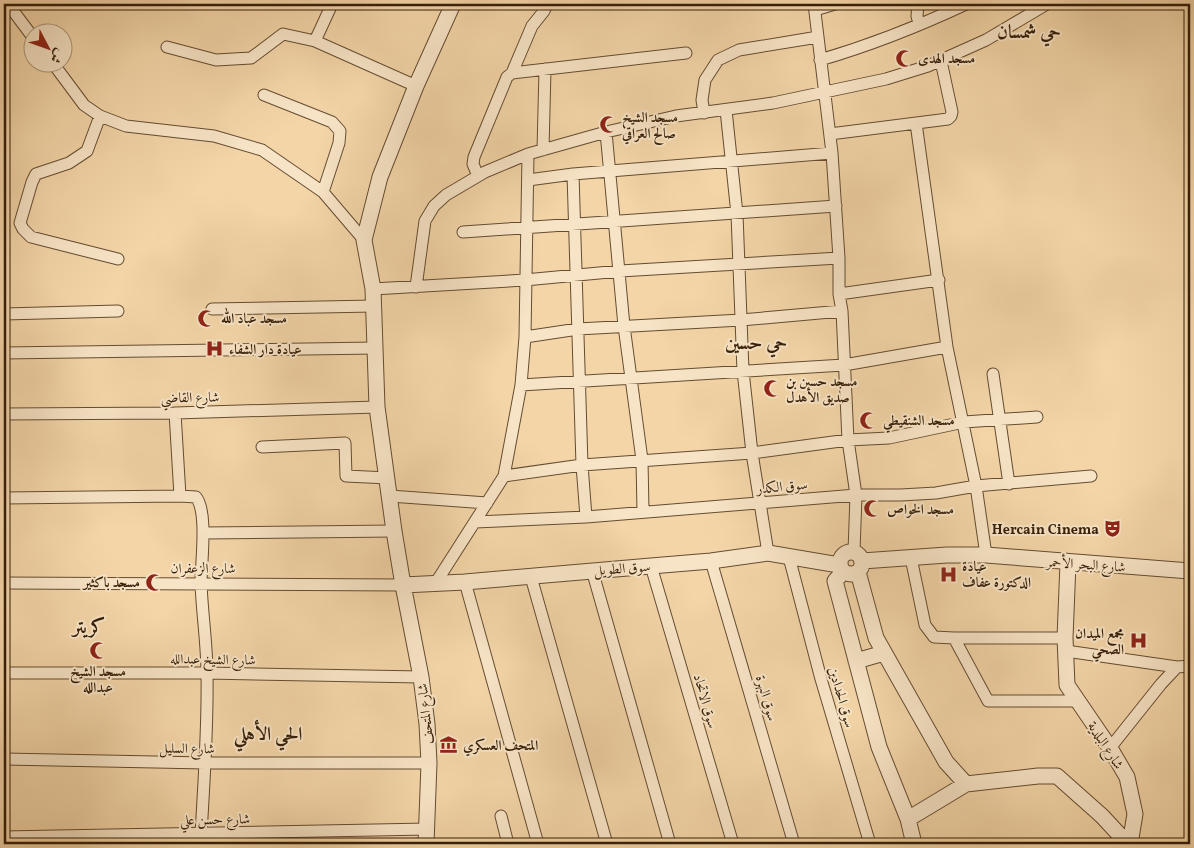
<svg xmlns="http://www.w3.org/2000/svg" width="1194" height="848" font-family="Vollkorn,Amiri,serif">
  <rect width="100%" height="100%" fill="#f3d5a8"/>
  <filter id="stains"><feTurbulence type="fractalNoise" baseFrequency=".004" numOctaves="4"/><feColorMatrix values="0 0 0 0 .2 0 0 0 0 .09 0 0 0 0 .02 0 0 0 .5 -.17"/></filter>
  <radialGradient id="worn" r=".72"><stop offset=".6" stop-color="#630" stop-opacity="0"/><stop offset="1" stop-color="#630" stop-opacity=".3"/></radialGradient>
  <g fill="none" stroke-linecap="round" stroke-linejoin="round">
    <defs>
      <path id="minor" d="M8 4 32 36
        M814 4 832 153 839 258V294L842 311 848 440 856 495 854 552
        M918 4 917 16 919 24
        M815 10 835 4
        M315 41 332 4
        M167 47 216 60 251 58 283 34 315 41 416 86
        M820 60C871 45 919 26 966 4
        M52 62 84 105 100 116 126 126 214 136 262 150 323 192 364 240
        M512 73 532 26 544 11 547 4
        M264 95 332 122 340 131 339 143 323 192
        M726 110 737 214 743 371 752 453 768 553
        M704 113 702 100 705 80 718 60 739 50 818 37
        M100 116 87 151 69 163 36 174 32 182 20 223 23 229 31 237 118 259
        M916 123 947 347 976 486 986 555
        M606 132 624 326 642 460 643 511
        M830 134 948 119 951 116 952 112 941 61
        M543 150 545 69
        M573 174 582 465 586 517
        M478 176 473 164 474 157 507 77 512 73 686 53
        M528 180 573 174 832 153
        M463 232 836 206
        M416 287 425 221 434 206 446 195 485 172 528 154 606 132 676 116 773 103 886 79 928 66 986 40 1047 4
        M373 289 525 280 620 271 839 258
        M839 294 939 280
        M212 309 374 306
        M4 314 118 311
        M525 337 578 329 741 320 842 311
        M4 353 376 348
        M993 374 1009 484
        M521 385 844 365 947 347
        M175 413 180 496
        M4 414 175 413 377 407
        M262 447 345 443 346 476 388 478
        M504 476 582 465 752 453 848 440 889 438 964 422 1037 417
        M390 496 487 503
        M4 498 180 496 196 497C208 512 201 562 201 583 202 613 207 644 207 674 208 727 204 781 201 834
        M475 522 586 517 856 495H901L936 493 976 486 1091 476
        M203 533 394 531
        M789 557 821 679 870 844
        M911 558 925 625 934 637 954 638 988 701H1077
        M711 561 794 844
        M651 566 733 844
        M592 570 670 844
        M531 577 607 844
        M465 582 538 844
        M4 583 403 585
        M435 584 504 476 521 385 525 337 528 154
        M954 638H1065
        M1066 651 1177 667
        M4 673H207L421 677
        M1110 748 1161 684 1177 667 1190 666
        M4 759 205 763H429
        M501 816 508 844
        M4 837 428 829"/>
      <path id="tertiary" d="M840 563a11 11 0 1 1 22 0a11 11 0 1 1-22 0Z
        M862 561 947 555H986L1190 571
        M1068 563 1065 638 1067 685 1110 748 1127 777 1135 814 1130 844
        M843 572 835 581 879 747 908 819 914 844
        M858 572 876 638 946 762 966 784
        M403 585 465 582 651 566 711 561 768 553 839 565
        M856 661 884 653
        M908 819 966 784 1038 776H1057L1102 816 1128 844
        M426 844 429 763 427 724 421 677 403 585 394 531 377 407 373 289 364 240 380 177 416 86 453 4"/>
    </defs>
    <use href="#minor" stroke="#654c31" stroke-width="13"/>
    <use href="#tertiary" stroke="#654c31" stroke-width="17"/>
    <use href="#minor" stroke="#f7e4c6" stroke-width="11"/>
    <use href="#tertiary" stroke="#f7e4c6" stroke-width="15"/>
  </g>
  <defs>
    <symbol id="mosque-bare" viewBox="-9 -9 18 18"><path d="M3.5-4.9A6 6 0 1 0 3.5 4.9A5 5 0 1 1 3.5-4.9Z" fill="#8f2418" stroke="#f7e4c6" stroke-width="2.5" paint-order="stroke"/></symbol>
    <symbol id="hospital-bare" viewBox="-9 -9 18 18"><path d="M-5-5h3v3.5h4V-5h3V5h-3V1.5h-4V5h-3Z" fill="#8f2418" stroke="#f7e4c6" stroke-width="2.5" paint-order="stroke"/></symbol>
    <symbol id="theatre-bare" viewBox="-9 -9 18 18"><path d="M-5-5.5Q0-4 5-5.5V0Q5 5 0 6Q-5 5-5 0ZM-3.3-2.5H-1v1.5H-3.3ZM1-2.5H3.3v1.5H1ZM-2.8 1Q0 5.5 2.8 1Z" fill="#8f2418" stroke="#f7e4c6" stroke-width="2.5" paint-order="stroke"/></symbol>
    <symbol id="museum-bare" viewBox="-9 -9 18 18"><path d="M0-6L6-3V-2H-6V-3ZM-5-1h2V3h-2ZM-1-1h2V3h-2ZM3-1h2V3H3ZM-6 4H6V6H-6Z" fill="#8f2418" stroke="#f7e4c6" stroke-width="2.5" paint-order="stroke"/></symbol>
  </defs>
  <g fill-rule="evenodd">
    <use href="#mosque-bare" x="892" y="46" width="25" height="25"/>
    <use href="#mosque-bare" x="596" y="112" width="25" height="25"/>
    <use href="#mosque-bare" x="194" y="306" width="25" height="25"/>
    <use href="#hospital-bare" x="202" y="336" width="25" height="25"/>
    <use href="#mosque-bare" x="760" y="376" width="25" height="25"/>
    <use href="#mosque-bare" x="856" y="408" width="25" height="25"/>
    <use href="#mosque-bare" x="860" y="496" width="25" height="25"/>
    <use href="#theatre-bare" x="1100" y="516" width="25" height="25"/>
    <use href="#hospital-bare" x="936" y="562" width="25" height="25"/>
    <use href="#mosque-bare" x="142" y="570" width="25" height="25"/>
    <use href="#hospital-bare" x="1126" y="628" width="25" height="25"/>
    <use href="#mosque-bare" x="86" y="638" width="25" height="25"/>
    <use href="#museum-bare" x="436" y="732" width="25" height="25"/>
  </g>
  <g text-anchor="middle" stroke-width="4" stroke-linejoin="round" paint-order="stroke">
    <g font-size="14" font-weight="bold" fill="#361f09" stroke="#f7e4c6" text-anchor="start">
      <text x="918" y="63">مسجد الهدى</text>
      <text x="622" y="122">مسجد الشيخ<tspan x="622" dy="16">صالح العراقي</tspan></text>
      <text x="221" y="323">مسجد عباد الله</text>
      <text x="229" y="354">عيادة دار الشفاء</text>
      <text x="786" y="386">مسجد حسين بن<tspan x="786" dy="16">صديق الأهدل</tspan></text>
      <text x="883" y="425">مسجد الشنقيطي</text>
      <text x="887" y="514">مسجد الخواص</text>
      <text x="1099" y="534" text-anchor="end">Hercain Cinema</text>
      <text x="962" y="571">عيادة<tspan x="962" dy="16">الدكتورة عفاف</tspan></text>
      <text x="140" y="587" text-anchor="end">مسجد باكثير</text>
      <text x="1124" y="638" text-anchor="end">مجمع الميدان<tspan x="1124" dy="16">الصحي</tspan></text>
      <text x="98" y="676" text-anchor="middle">مسجد الشيخ<tspan x="98" dy="16">عبدالله</tspan></text>
      <text x="463" y="750">المتحف العسكري</text>
    </g>
    <g font-size="14" fill="#361f09" stroke="#f7e4c6">
      <text transform="translate(190 397) rotate(-1)" y="5">شارع القاضي</text>
      <text transform="translate(782 486) rotate(-5)" y="5">سوق الكدر</text>
      <text transform="translate(1086 564) rotate(4)" y="5">شارع البحر الأحمر</text>
      <text x="203" y="573">شارع الزعفران</text>
      <text transform="translate(622 568) rotate(-4)" y="5">سوق الطويل</text>
      <text transform="translate(213 659) rotate(1)" y="5">شارع الشيخ عبدالله</text>
      <text transform="translate(842 697) rotate(74)" y="5">سوق الحدادين</text>
      <text transform="translate(767 698) rotate(74)" y="5">سوق البهرة</text>
      <text transform="translate(706 701) rotate(74)" y="5">سوق الاتحاد</text>
      <text transform="translate(425 714) rotate(-96)" y="5">شارع المتحف</text>
      <text transform="translate(1106 745) rotate(57)" y="5">شارع البلدية</text>
      <text transform="translate(187 748) rotate(1)" y="5">شارع السليل</text>
      <text transform="translate(215 819) rotate(-1)" y="5">شارع حسن علي</text>
    </g>
    <g font-size="19" font-weight="bold" fill="#361f09" stroke="#f7e4c6">
      <text x="1029" y="38">حي شمسان</text>
      <text x="756" y="349">حي حسين</text>
      <text x="89" y="633">كريتر</text>
      <text x="268" y="740">الحي الأهلي</text>
    </g>
  </g>
  <rect width="1194" height="848" fill="none" stroke="#f3d5a8" stroke-width="20"/>
  <rect x="5" y="5" width="1184" height="838" fill="none" stroke="#361f09" stroke-width="2.5"/>
  <rect x="10" y="10" width="1174" height="828" fill="none" stroke="#361f09"/>
  <g transform="translate(48 48) rotate(131)"><circle r="24" fill="#f7e4c6" stroke="#aa957a"/>
  <path d="M0-4L9 19L0 12L-9 19Z" fill="#8f2418"/>
  <text y="-8" font-size="14" font-weight="bold" text-anchor="middle" fill="#361f09">ش</text>
  </g>
  <rect width="100%" height="100%" filter="url(#stains)"/>
  <rect width="100%" height="100%" fill="url(#worn)"/>
</svg>
